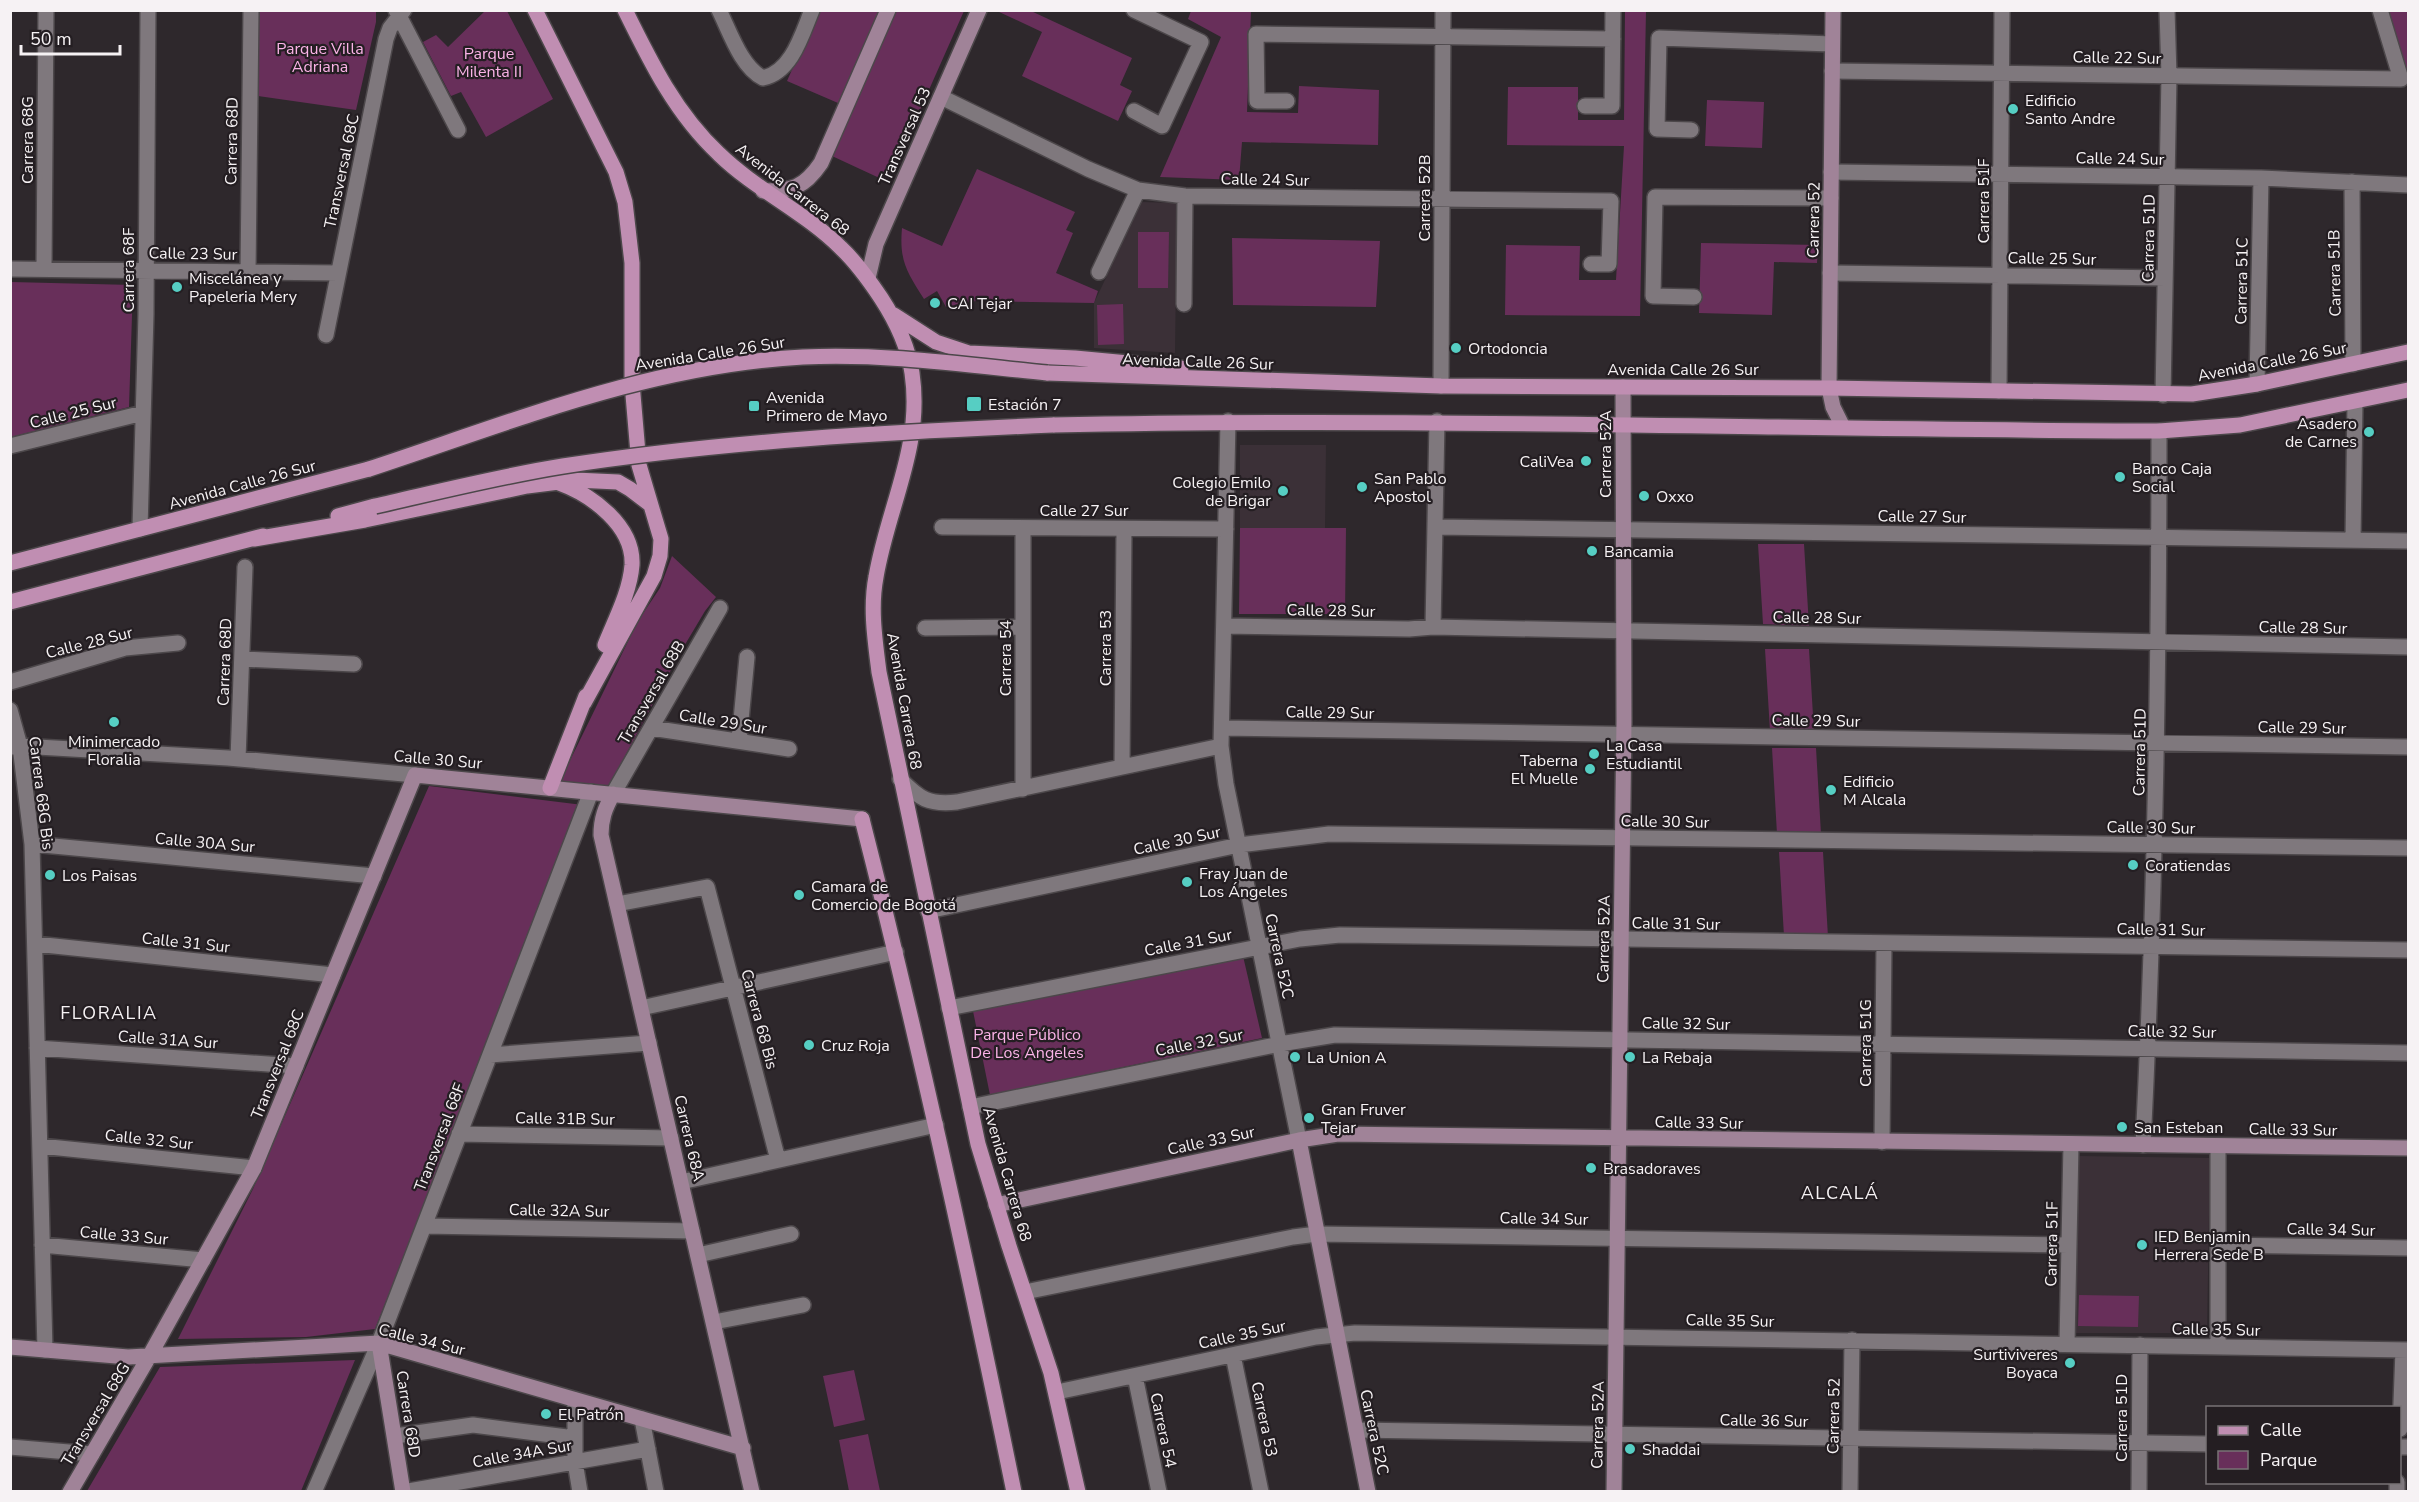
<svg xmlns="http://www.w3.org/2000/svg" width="2419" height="1502" font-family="'Nunito Sans',sans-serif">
  <rect width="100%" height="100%" fill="#2e282c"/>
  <path fill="#3b3037" d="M1142 202 1177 203 1175 353 1094 348V303Z
    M1240 445H1326L1325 528H1240Z
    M2078 1156 2210 1158 2207 1333H2073Z"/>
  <path fill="#682f5a" d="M486 10 507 11 553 99 486 137 461 92 451 96 423 42 436 35 448 47Z
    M259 11H376V22L356 110 258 96Z
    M818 11H879L838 103 787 81Z
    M892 11H964L888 182 832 156Z
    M997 11H1031L1132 58 1120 85 1132 91 1118 121 1022 76 1042 32Z
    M1191 11H1251L1247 112 1298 113 1299 86 1379 90 1378 145 1242 142 1239 180 1160 177 1221 37 1188 19Z
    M1625 11H1646L1640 316 1505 315 1506 245 1580 246 1579 280H1616L1624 146 1507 145 1508 87H1578V120H1624Z
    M2386 11H2408V87Z
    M1707 100 1764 102 1762 148 1705 146Z
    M977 169 1075 212 1066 230 1073 233 1056 273 1098 291 1094 303 976 301 946 307 937 291 924 299C907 272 899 261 902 228L942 246Z
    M1138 232H1169L1168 288H1138Z
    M1232 238 1380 241 1376 307 1233 305Z
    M1701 243 1818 245 1817 263 1774 262 1772 315 1699 313Z
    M11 282 133 285 129 407 11 437Z
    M1123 304 1124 344 1098 345 1097 305Z
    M1240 528H1346L1345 614H1239Z
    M1758 544H1804L1809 626 1763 624Z
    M672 556 716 597 705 611 680 653 609 786 559 783 638 621 660 588Z
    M1765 649H1809L1814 732 1770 731Z
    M1772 748H1816L1821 834H1777Z
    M429 786 583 805 375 1329 306 1337 178 1339 253 1189Z
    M1779 852H1823L1828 937 1784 936Z
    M1243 956 1262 1038 990 1095 973 1011Z
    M2079 1295 2139 1296 2138 1327 2078 1326Z
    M355 1360 301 1491H87L160 1367Z
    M854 1370 865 1420 834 1427 823 1376Z
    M868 1434 880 1491H849L839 1440Z"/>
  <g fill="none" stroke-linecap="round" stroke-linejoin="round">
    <defs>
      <path id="street" d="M396 10 458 130
        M719 10C730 32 741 67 763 78 792 72 802 34 812 10
        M1134 10 1201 42 1162 126 1134 111
        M1832 71 2401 79 2380 10
        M941 97 1088 169 1138 190 1185 196 1611 201 1609 264H1591
        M1287 101H1257L1256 34 1613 39
        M1585 106H1612L1613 10
        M1691 130 1657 129 1659 38 1832 44
        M1831 172 2261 178 2408 185
        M2352 182 2353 364
        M10 269 338 273
        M44 269 46 10
        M248 272 251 10
        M1099 272 1138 190
        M1830 273 2165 278
        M1694 297 1653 296 1655 197 1831 198
        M1184 304 1185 196
        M326 335 386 39 390 28 404 10
        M2257 384 2261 178
        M1441 386 1443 10
        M1999 391 2002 10
        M2163 395 2169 76 2167 10
        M1228 421 1221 746 1226 784 1299 1140
        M10 446 143 413
        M942 527 1226 529
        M1435 527 2408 541
        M140 529 146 314 148 10
        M2353 540 2355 402
        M1224 626 1409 629 1433 627 2408 647
        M1433 627 1437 421
        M925 628 1023 627
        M242 659 354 664
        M10 682 125 648 178 643
        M10 710 20 746 32 844 45 1350
        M651 728 789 749
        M1222 728 2408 747
        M739 741 747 657
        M12 747 20 746 228 758 415 775
        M238 759 245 567
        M1122 767 1124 529
        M900 779C920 799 928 805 957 802L1221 746
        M1023 789V528
        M613 794 720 608
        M32 844 374 876
        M617 904 707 887 778 1160
        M928 911 1239 845 1329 834 2408 848
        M35 944 333 975
        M641 1008 896 952
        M949 1008 1300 939 1340 935 2408 950
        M37 1048 296 1066
        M490 1055 649 1043
        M970 1107 1280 1044 1335 1035 2408 1053
        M459 1134 671 1138
        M1882 1142 1884 943
        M2143 1145C2155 907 2159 669 2159 431
        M40 1146 254 1168
        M681 1182 936 1125
        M424 1226 692 1231
        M42 1245 203 1260
        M2218 1245 2408 1248
        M698 1255 791 1234
        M1025 1292 1293 1237 1317 1234 2069 1245
        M714 1322 803 1305
        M2067 1344 2071 1144
        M2218 1347V1146
        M1233 1355 1261 1492
        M1135 1376 1159 1492
        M1057 1392 1316 1337 1355 1333 2408 1350
        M575 1400V1462L580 1492
        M642 1419 656 1492
        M2400 1429 2403 1350
        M1356 1430 2208 1444
        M395 1436 473 1425 575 1438
        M10 1447 92 1454
        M2400 1447H2408
        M314 1492 379 1343 591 792
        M403 1492 648 1449
        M1850 1492 1852 1340
        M2139 1492 2140 1345
        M2397 1492V1482"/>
      <path id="secondary" d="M1833 10 1829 388 1833 407 1843 427
        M763 191C792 191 804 188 821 163L888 10
        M868 278 876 244 979 10
        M613 794C605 808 601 819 601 835L752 1492
        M1299 1140 1368 1492
        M996 1205 1299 1140 1338 1134 2408 1148
        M379 1343 403 1492
        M10 1347 128 1357 379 1343 743 1448
        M70 1492 150 1355 254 1168 415 775 862 819
        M1614 1492 1624 721 1623 387"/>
      <path id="primary" d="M535 10 616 172 625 202 632 263V383L639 465 661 539 660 556 654 576 584 703
        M625 10C651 63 676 114 719 154 756 190 805 212 841 248 857 263 869 280 881 298 896 321 908 345 912 373 923 447 888 506 876 577 870 608 875 640 879 672L978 1144 1009 1246 1051 1373 1078 1492
        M894 315 936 342 969 353 1075 358 1181 368
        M1047 373 1441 386 1829 388 2192 394 2257 384 2408 352
        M1053 425C1422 417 1790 430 2159 431L2240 425 2408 390
        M559 483C592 495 634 526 632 565 630 592 615 620 605 645
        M338 516 375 506
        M254 539 365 520 527 486 575 480 618 482 630 489 651 505
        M10 563 369 469
        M10 602 263 536
        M550 788 586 696
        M862 819C919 1042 968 1266 1014 1492"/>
    </defs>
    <use href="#street" stroke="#4c474a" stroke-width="18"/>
    <use href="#secondary" stroke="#4c474a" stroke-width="18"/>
    <use href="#primary" stroke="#4c474a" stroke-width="18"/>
    <use href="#street" stroke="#7f787d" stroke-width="15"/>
    <use href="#secondary" stroke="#a08398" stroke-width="15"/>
    <use href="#primary" stroke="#c08eb2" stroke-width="15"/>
    <defs>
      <path id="primary-bridge" d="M369 469C512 422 650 365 803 357 884 353 967 365 1047 373
        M375 506C437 492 500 476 563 466 725 441 888 432 1053 425"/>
    </defs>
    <use href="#primary-bridge" stroke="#4c474a" stroke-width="18" stroke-linecap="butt"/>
    <use href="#primary-bridge" stroke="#c08eb2" stroke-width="15"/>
  </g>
  <g fill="#56cec3" stroke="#241e22" stroke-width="2">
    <circle cx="2013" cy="109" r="6"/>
    <circle cx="177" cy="287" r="6"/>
    <circle cx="935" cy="303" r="6"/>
    <circle cx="1456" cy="348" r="6"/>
    <rect x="966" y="396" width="16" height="16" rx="3"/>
    <rect x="748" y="400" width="12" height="12" rx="3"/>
    <circle cx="2369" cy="432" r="6"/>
    <circle cx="1586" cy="461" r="6"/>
    <circle cx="2120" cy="477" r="6"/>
    <circle cx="1362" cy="487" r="6"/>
    <circle cx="1283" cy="491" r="6"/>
    <circle cx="1644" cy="496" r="6"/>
    <circle cx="1592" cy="551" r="6"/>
    <circle cx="114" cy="722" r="6"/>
    <circle cx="1594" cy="754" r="6"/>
    <circle cx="1590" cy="769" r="6"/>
    <circle cx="1831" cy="790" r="6"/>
    <circle cx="2133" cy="865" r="6"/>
    <circle cx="50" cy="875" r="6"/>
    <circle cx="1187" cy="882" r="6"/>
    <circle cx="799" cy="895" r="6"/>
    <circle cx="809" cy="1045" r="6"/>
    <circle cx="1295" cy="1057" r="6"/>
    <circle cx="1630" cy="1057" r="6"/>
    <circle cx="1309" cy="1118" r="6"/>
    <circle cx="2122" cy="1127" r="6"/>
    <circle cx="1591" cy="1168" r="6"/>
    <circle cx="2142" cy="1245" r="6"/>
    <circle cx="2070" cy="1363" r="6"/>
    <circle cx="546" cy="1414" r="6"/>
    <circle cx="1630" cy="1449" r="6"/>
  </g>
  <g text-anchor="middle" stroke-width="4.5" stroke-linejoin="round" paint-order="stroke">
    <g font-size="16" fill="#fbb3e7" stroke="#241e22">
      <text x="320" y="54">Parque Villa<tspan x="320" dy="18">Adriana</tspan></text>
      <text x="489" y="59">Parque<tspan x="489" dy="18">Milenta II</tspan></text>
      <text x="1027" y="1040">Parque Público<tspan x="1027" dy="18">De Los Angeles</tspan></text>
    </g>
    <g font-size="16" fill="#f6f2f4" stroke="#241e22">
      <text transform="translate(2117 57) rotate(1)" y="6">Calle 22 Sur</text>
      <text transform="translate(904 136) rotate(-66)" y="6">Transversal 53</text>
      <text transform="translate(27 140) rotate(-90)" y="6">Carrera 68G</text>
      <text transform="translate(231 141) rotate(-89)" y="6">Carrera 68D</text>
      <text transform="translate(2120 158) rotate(1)" y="6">Calle 24 Sur</text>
      <text transform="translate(341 171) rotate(-78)" y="6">Transversal 68C</text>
      <text transform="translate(1265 179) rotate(1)" y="6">Calle 24 Sur</text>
      <text transform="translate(793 189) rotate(38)" y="6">Avenida Carrera 68</text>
      <text transform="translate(1424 198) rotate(-90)" y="6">Carrera 52B</text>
      <text transform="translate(1983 201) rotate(-90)" y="6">Carrera 51F</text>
      <text transform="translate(1813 220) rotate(-89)" y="6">Carrera 52</text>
      <text transform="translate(2148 238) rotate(-89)" y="6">Carrera 51D</text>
      <text transform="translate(193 253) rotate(1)" y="6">Calle 23 Sur</text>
      <text transform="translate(2052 258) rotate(1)" y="6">Calle 25 Sur</text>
      <text transform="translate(128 270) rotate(-90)" y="6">Carrera 68F</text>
      <text transform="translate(2334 273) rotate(-91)" y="6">Carrera 51B</text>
      <text transform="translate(2241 281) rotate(-89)" y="6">Carrera 51C</text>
      <text transform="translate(710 353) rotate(-9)" y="6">Avenida Calle 26 Sur</text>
      <text transform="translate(1198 361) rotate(2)" y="6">Avenida Calle 26 Sur</text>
      <text transform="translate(2272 361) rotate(-11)" y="6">Avenida Calle 26 Sur</text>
      <text x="1683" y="375">Avenida Calle 26 Sur</text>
      <text transform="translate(73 412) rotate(-14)" y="6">Calle 25 Sur</text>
      <text transform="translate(1605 454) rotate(-90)" y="6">Carrera 52A</text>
      <text transform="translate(242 484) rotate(-15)" y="6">Avenida Calle 26 Sur</text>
      <text x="1084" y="516">Calle 27 Sur</text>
      <text transform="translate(1922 516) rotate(1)" y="6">Calle 27 Sur</text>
      <text transform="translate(1331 610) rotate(1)" y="6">Calle 28 Sur</text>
      <text transform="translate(1817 617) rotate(1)" y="6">Calle 28 Sur</text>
      <text transform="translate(2303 627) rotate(1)" y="6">Calle 28 Sur</text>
      <text transform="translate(89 642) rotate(-14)" y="6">Calle 28 Sur</text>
      <text transform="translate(1105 648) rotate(-90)" y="6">Carrera 53</text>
      <text transform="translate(1005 658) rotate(-90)" y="6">Carrera 54</text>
      <text transform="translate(224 662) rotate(-88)" y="6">Carrera 68D</text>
      <text transform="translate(651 692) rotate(-60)" y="6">Transversal 68B</text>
      <text transform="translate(905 701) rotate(80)" y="6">Avenida Carrera 68</text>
      <text transform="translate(1330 712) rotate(1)" y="6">Calle 29 Sur</text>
      <text transform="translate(1816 720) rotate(1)" y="6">Calle 29 Sur</text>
      <text transform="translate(723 721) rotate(9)" y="6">Calle 29 Sur</text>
      <text transform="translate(2302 727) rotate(1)" y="6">Calle 29 Sur</text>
      <text transform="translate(2139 752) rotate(-89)" y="6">Carrera 51D</text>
      <text transform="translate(438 759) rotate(5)" y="6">Calle 30 Sur</text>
      <text transform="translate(42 793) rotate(83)" y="6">Carrera 68G Bis</text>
      <text transform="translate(1665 821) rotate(1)" y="6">Calle 30 Sur</text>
      <text transform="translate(2151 827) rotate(1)" y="6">Calle 30 Sur</text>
      <text transform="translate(1177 840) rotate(-12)" y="6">Calle 30 Sur</text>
      <text transform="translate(205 842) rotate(5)" y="6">Calle 30A Sur</text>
      <text transform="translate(1676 923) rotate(1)" y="6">Calle 31 Sur</text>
      <text transform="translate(2161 929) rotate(1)" y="6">Calle 31 Sur</text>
      <text transform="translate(1603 939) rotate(-89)" y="6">Carrera 52A</text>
      <text transform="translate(186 942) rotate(6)" y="6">Calle 31 Sur</text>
      <text transform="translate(1188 942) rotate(-11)" y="6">Calle 31 Sur</text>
      <text transform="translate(1280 956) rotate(78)" y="6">Carrera 52C</text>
      <text transform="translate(760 1019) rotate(75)" y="6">Carrera 68 Bis</text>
      <text transform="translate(1686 1023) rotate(1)" y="6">Calle 32 Sur</text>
      <text transform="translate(2172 1031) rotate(1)" y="6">Calle 32 Sur</text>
      <text transform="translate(168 1039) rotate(4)" y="6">Calle 31A Sur</text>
      <text transform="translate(1199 1042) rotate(-11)" y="6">Calle 32 Sur</text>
      <text transform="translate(1865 1043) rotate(-90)" y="6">Carrera 51G</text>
      <text transform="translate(277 1064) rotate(-68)" y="6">Transversal 68C</text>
      <text transform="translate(565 1118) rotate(1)" y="6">Calle 31B Sur</text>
      <text transform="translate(1699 1122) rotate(1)" y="6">Calle 33 Sur</text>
      <text transform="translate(2293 1129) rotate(1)" y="6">Calle 33 Sur</text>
      <text transform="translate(439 1137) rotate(-69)" y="6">Transversal 68F</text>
      <text transform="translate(690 1138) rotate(77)" y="6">Carrera 68A</text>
      <text transform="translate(149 1139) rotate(6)" y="6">Calle 32 Sur</text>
      <text transform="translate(1211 1140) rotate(-12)" y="6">Calle 33 Sur</text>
      <text transform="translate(1008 1174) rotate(74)" y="6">Avenida Carrera 68</text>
      <text transform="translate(559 1210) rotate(1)" y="6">Calle 32A Sur</text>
      <text transform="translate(1544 1218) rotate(1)" y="6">Calle 34 Sur</text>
      <text transform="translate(2331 1229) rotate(1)" y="6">Calle 34 Sur</text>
      <text transform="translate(124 1235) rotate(5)" y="6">Calle 33 Sur</text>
      <text transform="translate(2051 1244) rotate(-89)" y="6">Carrera 51F</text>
      <text transform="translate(1730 1320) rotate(1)" y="6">Calle 35 Sur</text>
      <text transform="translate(2216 1329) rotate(1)" y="6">Calle 35 Sur</text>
      <text transform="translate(1242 1334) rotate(-12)" y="6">Calle 35 Sur</text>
      <text transform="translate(422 1339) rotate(14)" y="6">Calle 34 Sur</text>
      <text transform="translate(95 1414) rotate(-59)" y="6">Transversal 68G</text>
      <text transform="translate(409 1414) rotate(81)" y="6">Carrera 68D</text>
      <text transform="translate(1833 1416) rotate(-89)" y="6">Carrera 52</text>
      <text transform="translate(2121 1418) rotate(-90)" y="6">Carrera 51D</text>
      <text transform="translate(1265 1419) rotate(78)" y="6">Carrera 53</text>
      <text transform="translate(1764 1420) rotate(1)" y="6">Calle 36 Sur</text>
      <text transform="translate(1597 1425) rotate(-89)" y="6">Carrera 52A</text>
      <text transform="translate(1164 1430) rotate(78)" y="6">Carrera 54</text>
      <text transform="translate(1375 1432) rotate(78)" y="6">Carrera 52C</text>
      <text transform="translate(522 1453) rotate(-10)" y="6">Calle 34A Sur</text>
    </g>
    <g font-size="16" fill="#f6f2f4" stroke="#241e22" text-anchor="start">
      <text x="2025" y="106">Edificio<tspan x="2025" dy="18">Santo Andre</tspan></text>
      <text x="189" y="284">Miscelánea y<tspan x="189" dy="18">Papeleria Mery</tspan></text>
      <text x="947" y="309">CAI Tejar</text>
      <text x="1468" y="354">Ortodoncia</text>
      <text x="766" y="403">Avenida<tspan x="766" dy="18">Primero de Mayo</tspan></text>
      <text x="988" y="410">Estación 7</text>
      <text x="2357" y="429" text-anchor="end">Asadero<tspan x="2357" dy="18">de Carnes</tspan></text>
      <text x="1574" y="467" text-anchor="end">CaliVea</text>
      <text x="2132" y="474">Banco Caja<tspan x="2132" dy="18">Social</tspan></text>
      <text x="1374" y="484">San Pablo<tspan x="1374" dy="18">Apostol</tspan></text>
      <text x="1271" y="488" text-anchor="end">Colegio Emilo<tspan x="1271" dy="18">de Brigar</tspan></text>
      <text x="1656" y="502">Oxxo</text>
      <text x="1604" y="557">Bancamia</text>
      <text x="114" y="747" text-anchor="middle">Minimercado<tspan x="114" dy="18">Floralia</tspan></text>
      <text x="1606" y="751">La Casa<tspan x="1606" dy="18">Estudiantil</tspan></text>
      <text x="1578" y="766" text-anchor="end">Taberna<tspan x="1578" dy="18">El Muelle</tspan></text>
      <text x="1843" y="787">Edificio<tspan x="1843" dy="18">M Alcala</tspan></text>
      <text x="2145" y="871">Coratiendas</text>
      <text x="1199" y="879">Fray Juan de<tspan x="1199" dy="18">Los Ángeles</tspan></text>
      <text x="62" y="881">Los Paisas</text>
      <text x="811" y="892">Camara de<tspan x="811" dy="18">Comercio de Bogotá</tspan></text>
      <text x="821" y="1051">Cruz Roja</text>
      <text x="1307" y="1063">La Union A</text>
      <text x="1642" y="1063">La Rebaja</text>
      <text x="1321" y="1115">Gran Fruver<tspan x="1321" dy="18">Tejar</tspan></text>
      <text x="2134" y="1133">San Esteban</text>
      <text x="1603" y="1174">Brasadoraves</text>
      <text x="2154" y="1242">IED Benjamin<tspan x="2154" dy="18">Herrera Sede B</tspan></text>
      <text x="2058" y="1360" text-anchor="end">Surtiviveres<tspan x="2058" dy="18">Boyaca</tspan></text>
      <text x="558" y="1420">El Patrón</text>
      <text x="1642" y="1455">Shaddai</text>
    </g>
    <g font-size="18" letter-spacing="1.5" fill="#f6f2f4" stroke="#241e22">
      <text x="109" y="1019">FLORALIA</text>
      <text x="1840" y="1199">ALCALÁ</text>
    </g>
  </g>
  <rect width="2419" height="1502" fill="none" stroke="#f6f2f4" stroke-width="24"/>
  <rect x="2206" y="1406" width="195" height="78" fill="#241e22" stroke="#787376" stroke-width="1.5"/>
  <rect x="2218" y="1426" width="30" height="9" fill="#c08eb2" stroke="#787376" stroke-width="1.5"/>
  <text x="2260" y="1436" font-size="18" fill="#f6f2f4">Calle</text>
  <rect x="2218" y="1451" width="30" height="18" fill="#682f5a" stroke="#787376" stroke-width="1.5"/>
  <text x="2260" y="1466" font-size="18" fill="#f6f2f4">Parque</text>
  <path d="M21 45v9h99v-9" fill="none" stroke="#f6f2f4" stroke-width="3"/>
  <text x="30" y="45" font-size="18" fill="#f6f2f4" stroke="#241e22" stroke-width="4.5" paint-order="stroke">50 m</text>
</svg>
